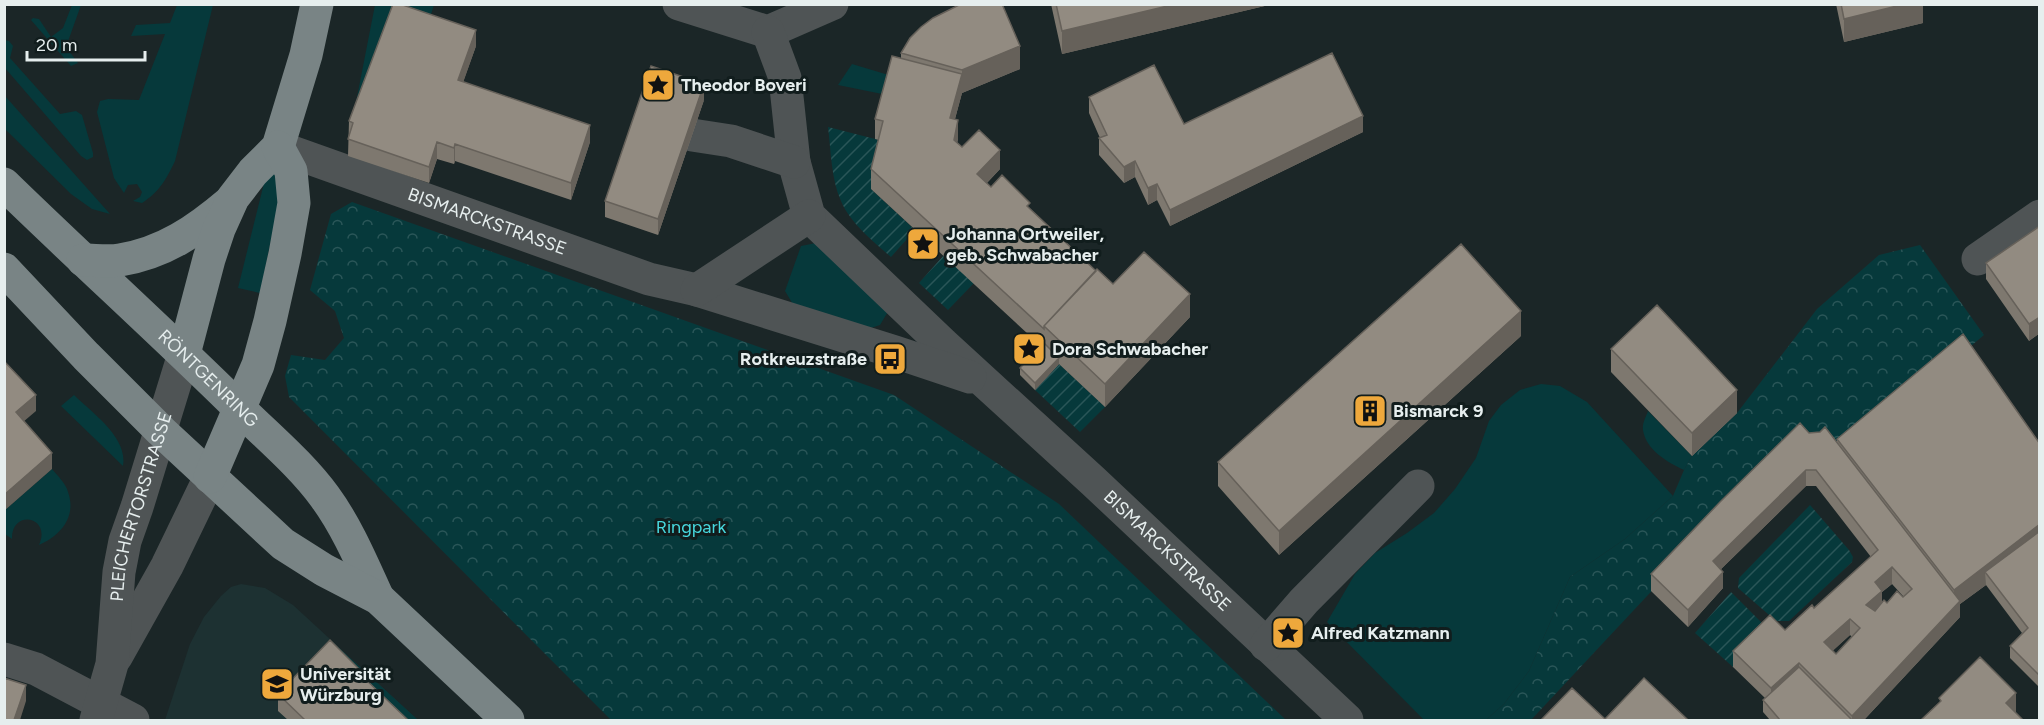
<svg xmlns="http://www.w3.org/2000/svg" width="2044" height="725" font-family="Figtree,sans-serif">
  <defs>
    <pattern id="forest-crowns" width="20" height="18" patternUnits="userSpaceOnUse" patternTransform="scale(1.5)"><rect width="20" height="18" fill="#06393b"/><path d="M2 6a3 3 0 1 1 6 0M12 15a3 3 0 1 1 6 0" fill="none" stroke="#2a5658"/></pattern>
    <pattern id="garden-furrows" width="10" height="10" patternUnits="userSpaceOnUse" patternTransform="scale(1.5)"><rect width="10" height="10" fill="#06393b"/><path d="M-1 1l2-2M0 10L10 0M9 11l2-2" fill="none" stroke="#2a5658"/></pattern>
  </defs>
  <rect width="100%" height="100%" fill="#1b2627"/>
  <path fill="#1d3132" d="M241 584 265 588 293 605 418 720H165L190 644 204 617 221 596 231 587Z"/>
  <path fill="#06393b" d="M72 5H81L66 47 78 63 71 66 31 20 33 18 39 19 51 37 63 28Z
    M177 5H213L175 161C166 180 159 192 142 203L133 201 140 197 142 192 137 184 128 185 124 193 114 178 97 112 100 101 108 99 139 100 165 34 131 36 136 25 170 23Z
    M375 5H434L426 30 349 138Z
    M5 40 9 41 13 46 10 58 60 114 76 111 82 115 93 153V157L87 160 81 156 5 68Z
    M852 64 892 76 887 95 838 85Z
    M5 96 110 214 92 209 71 194 5 129Z
    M285 173 260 293 238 288 266 175Z
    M816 243 889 310 880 325 868 329 794 306 785 291 801 246Z
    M1541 384 1560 386 1587 402 1673 496 1625 539 1570 577 1529 671 1504 704 1486 720H1424L1327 622 1355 574 1375 553 1407 533 1434 513 1455 489 1476 458 1489 421 1501 405 1520 390Z
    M74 395C92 413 128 437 123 466L61 406Z
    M1648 411 1692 456 1684 470C1667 462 1646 450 1643 430 1642 423 1646 417 1648 411Z
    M52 469C58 476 66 484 68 492 77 517 60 536 39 545 52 516 11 509 12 539L5 534 4 511Z
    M338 647 418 720H391L330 657Z"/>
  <path fill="url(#forest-crowns)" d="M352 202 894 395 1059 504 1286 720H611L289 397 285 376 291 355 325 360 344 338 335 311 310 290 331 214Z
    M1920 245 1984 335 1837 459 1720 518 1531 720H1486L1504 704 1529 671 1570 577 1625 539 1673 496 1684 470 1692 456 1737 413 1817 309 1879 255Z"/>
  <path fill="url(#garden-furrows)" d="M828 127 883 141 871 189 915 230 891 257C874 242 850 223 841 201 831 179 831 150 828 127Z
    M944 255 974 283 948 310 919 283Z
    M1059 364 1105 407 1080 432 1035 390Z
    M1810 505 1849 550 1853 557 1852 562 1789 621H1776L1738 588 1739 578Z
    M1731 592 1770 631 1733 667 1695 633Z"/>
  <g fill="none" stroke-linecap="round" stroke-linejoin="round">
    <g stroke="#4f5455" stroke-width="33">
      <path d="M679 4 768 32 832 4"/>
      <path id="s1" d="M768 32 785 78 794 162 809 216 943 344 1093 481 1347 720"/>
      <path d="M692 135 731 141 794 162"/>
      <path id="s2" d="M278 147 649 279 697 290 895 352 970 377"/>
      <path d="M1978 259 2040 216"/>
      <path d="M697 290 809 216"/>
      <path d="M1266 645 1304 601 1418 486"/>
      <path d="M116 657 167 566 210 477"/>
      <path d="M4 659 36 669 133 720"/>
      <path id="s3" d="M96 720 112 664 119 572 125 541 137 507 184 354"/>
    </g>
    <g stroke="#798485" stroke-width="33">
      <path id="s4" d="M4 184C82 260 162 332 239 408 268 437 301 464 325 497 347 527 362 563 378 598"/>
      <path d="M83 260C95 260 109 262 120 260 164 253 197 230 230 202"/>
      <path d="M4 269 86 356 161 431 283 544 324 570 378 598 508 720"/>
      <path d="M184 354 209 259 219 229 233 198 253 172 278 147 306 55 317 4"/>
      <path d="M210 477 258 365 270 321 285 254 294 203 291 171 278 147"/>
    </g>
  </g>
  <path fill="#7e786f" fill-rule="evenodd" d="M1051 4H1273L1062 54Z
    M1836 4H1923V23L1844 42Z
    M476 46 463 82 590 142 571 200 455 161 454 164 437 159 429 183 348 156 349 121Z
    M901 53 1020 69 962 93 955 119 958 139 957 143 962 147 1000 169 987 183 991 187 1030 209 1096 271 1113 284 1190 317 1105 407 1059 364 1035 390 1020 375V368L1041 346 871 189V169L879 140 875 139V119L901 58Z
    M1089 97 1184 124 1363 132 1170 226 1157 200 1148 205 1135 177 1124 183 1099 155V138H1100L1089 113Z
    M704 100 658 235 605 217V201Z
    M2040 226V333L2029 341 1986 279V263Z
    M1521 336 1279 555 1218 486V462Z
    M1611 349 1737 413 1692 456 1611 372Z
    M1809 433 1837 442V439L2040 444V688L2010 658V646L2022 633 1986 585 1960 604V617L1864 720H1770L1763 712V700L1765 698 1733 667V651L1785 630 1814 608 1871 557 1816 486H1806L1721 569 1723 588 1688 627 1651 591V574ZM1892 584 1903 596 1887 603H1882V592ZM1850 635 1852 637 1836 654 1832 651Z
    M363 678 408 720H288L278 711V694Z"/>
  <path fill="#66615a" d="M1176 4H1273L1062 54V31Z
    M1905 4H1923V23L1844 42V19Z
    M476 30V46L458 97V80Z
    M1020 46V69L962 93 950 137V118L962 74V70Z
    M704 84V100L658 235V219Z
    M1363 116V132L1170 226V210Z
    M958 120V139L954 159V140Z
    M590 125V142L571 200V183Z
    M437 142V159L429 183V167Z
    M455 144V161L454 164V148Z
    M1000 150V169L977 193V174Z
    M1135 161V177L1124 183V167Z
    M1157 184V200L1148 205V188Z
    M1190 294V317L1105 407V384Z
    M1521 311V336L1279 555V531Z
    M2040 317V333L2029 341V324Z
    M1059 358V364L1035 390V383Z
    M1737 390V413L1692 456V433Z
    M36 395V411L16 428V412Z
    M52 453V469L4 511V495Z
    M1806 470V486L1713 577V561Z
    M2040 524V543L1985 572 1986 585 1960 604V617L1864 720H1852V716L1954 608V590Z
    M1892 567V584L1882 592V607L1866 621V605L1875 582Z
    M1723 572V588L1688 627V610Z
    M1850 619V635L1824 659V642Z
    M1799 663V679L1771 704V688Z
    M26 685V701L20 720H14Z
    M2016 693V713L2006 703Z"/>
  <path fill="#928b81" stroke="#66615a" stroke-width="1.5" fill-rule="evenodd" d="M393 4H400L476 30 458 80 590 125 571 183 455 144 454 148 437 142 429 167 348 139 353 123 349 121Z
    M961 4H1002L1020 46 962 70 901 53 910 38 921 27 933 18Z
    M1056 4H1176L1062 31Z
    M1841 4H1905L1844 19Z
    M1332 53 1363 116 1170 210 1157 184 1148 188 1135 161 1124 167 1099 138 1107 135 1089 97 1154 65 1184 124Z
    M892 56 962 74 950 118 958 120 954 140 962 147 979 130 1000 150 977 174 991 187 1002 175 1030 203 1027 206 1096 271 1044 326V329L871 169 883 121 875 119Z
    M651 66 704 84 658 219 605 201Z
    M2040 226V317L2029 324 1986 263Z
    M1461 244 1521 311 1279 531 1218 462Z
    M1144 252 1190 294 1105 384 1044 326 1097 269 1113 284Z
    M1657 305 1737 390 1692 433 1611 349Z
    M1963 334 2040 444V524L1954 590 1837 439Z
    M1044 343 1059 358 1035 383 1020 368Z
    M4 361 36 395 16 412 52 453 4 495Z
    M1800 423 1809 433 1820 432 1825 427 1960 601 1852 716 1799 663 1771 688 1733 651 1770 615 1785 630 1812 605 1814 608 1878 550 1816 470H1806L1713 561 1723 572 1688 610 1651 574 1720 502ZM1892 567 1912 589 1903 597 1897 591 1887 603 1884 600 1875 611 1866 605 1882 591 1875 582ZM1850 619 1860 628 1836 654 1824 642Z
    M2040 531V676L2010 646 2028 628 1985 572Z
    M330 640 363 673 361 675 408 720H305L278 694Z
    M1980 657 2016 693 2006 703 2023 720H1921L1941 701 1939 698Z
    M1799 667 1852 720H1780L1763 700Z
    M4 678 26 685 14 720H4Z
    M1644 678 1688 720H1541L1572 688 1605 719Z"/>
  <defs>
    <symbol id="sight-square" viewBox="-11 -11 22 22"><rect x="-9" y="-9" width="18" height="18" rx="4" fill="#eea83c" stroke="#111d1d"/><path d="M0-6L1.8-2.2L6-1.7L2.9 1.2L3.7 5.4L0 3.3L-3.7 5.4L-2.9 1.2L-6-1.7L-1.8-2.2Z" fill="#111"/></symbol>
    <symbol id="bus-square" viewBox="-11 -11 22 22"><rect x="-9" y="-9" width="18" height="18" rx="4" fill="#eea83c" stroke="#111d1d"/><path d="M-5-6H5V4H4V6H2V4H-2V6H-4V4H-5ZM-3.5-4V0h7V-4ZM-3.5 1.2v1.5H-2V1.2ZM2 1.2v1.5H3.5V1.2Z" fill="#111"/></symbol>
    <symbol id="building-square" viewBox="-11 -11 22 22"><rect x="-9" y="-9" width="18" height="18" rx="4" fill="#eea83c" stroke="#111d1d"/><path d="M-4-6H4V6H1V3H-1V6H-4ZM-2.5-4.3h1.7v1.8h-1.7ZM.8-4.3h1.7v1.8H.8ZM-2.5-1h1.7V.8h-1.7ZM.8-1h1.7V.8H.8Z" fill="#111"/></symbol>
    <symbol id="university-square" viewBox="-11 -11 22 22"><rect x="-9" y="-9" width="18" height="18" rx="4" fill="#eea83c" stroke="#111d1d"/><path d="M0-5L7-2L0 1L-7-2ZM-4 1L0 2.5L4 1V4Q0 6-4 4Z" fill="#111"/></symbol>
  </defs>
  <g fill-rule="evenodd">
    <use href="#sight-square" x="639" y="66" width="38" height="38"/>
    <use href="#sight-square" x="904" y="225" width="38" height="38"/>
    <use href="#sight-square" x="1010" y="330" width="38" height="38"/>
    <use href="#bus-square" x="871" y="340" width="38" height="38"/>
    <use href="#building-square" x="1351" y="392" width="38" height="38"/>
    <use href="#sight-square" x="1269" y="614" width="38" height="38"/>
    <use href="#university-square" x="258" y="665" width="38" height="38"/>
  </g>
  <g text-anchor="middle" stroke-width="6" stroke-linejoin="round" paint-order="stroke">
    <g font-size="18" font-weight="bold" fill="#e6eeee" stroke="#111d1d" text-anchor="start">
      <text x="681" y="91">Theodor Boveri</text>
      <text x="946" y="240">Johanna Ortweiler,<tspan x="946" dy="21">geb. Schwabacher</tspan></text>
      <text x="1052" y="355">Dora Schwabacher</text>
      <text x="867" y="365" text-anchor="end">Rotkreuzstraße</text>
      <text x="1393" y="417">Bismarck 9</text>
      <text x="1311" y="639">Alfred Katzmann</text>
      <text x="300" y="680">Universität<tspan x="300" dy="21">Würzburg</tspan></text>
    </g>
    <g font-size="18" fill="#e6eeee" stroke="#111d1d">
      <text dy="6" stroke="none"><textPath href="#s2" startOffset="222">BISMARCKSTRASSE</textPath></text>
      <text dy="6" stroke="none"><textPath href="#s4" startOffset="282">RÖNTGENRING</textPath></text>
      <text dy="6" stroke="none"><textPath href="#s3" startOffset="219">PLEICHERTORSTRASSE</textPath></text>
      <text dy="6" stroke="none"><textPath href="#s1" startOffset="680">BISMARCKSTRASSE</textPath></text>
    </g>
    <g font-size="18" fill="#47d8de" stroke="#111d1d">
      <text x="691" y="533">Ringpark</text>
    </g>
  </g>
  <rect width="2044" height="725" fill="none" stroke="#e6eeee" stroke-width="12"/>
  <path d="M27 51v9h118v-9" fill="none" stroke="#e6eeee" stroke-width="3"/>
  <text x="36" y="51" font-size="18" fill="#e6eeee" stroke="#111d1d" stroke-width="4.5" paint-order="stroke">20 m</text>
</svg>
